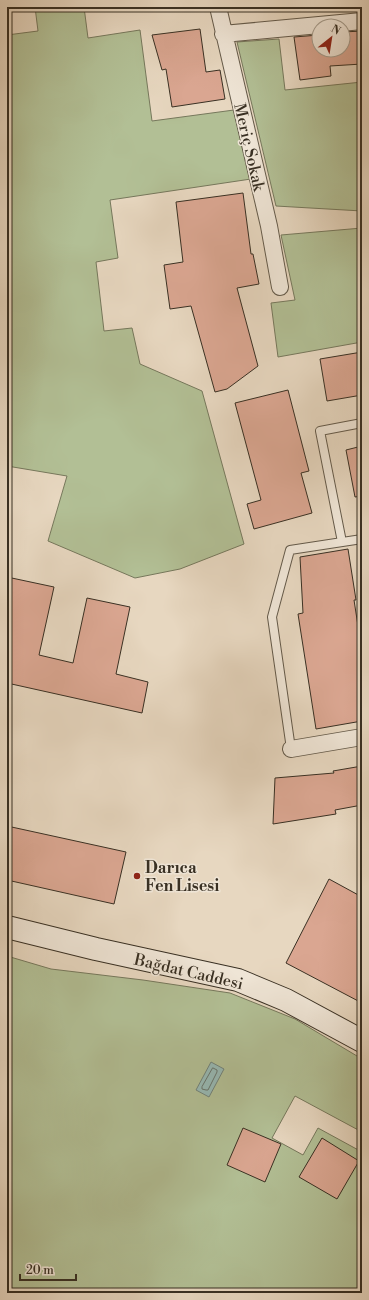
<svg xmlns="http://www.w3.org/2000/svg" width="369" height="1300" font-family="'Libre Bodoni',serif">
  <rect width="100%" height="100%" fill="#e7d7c0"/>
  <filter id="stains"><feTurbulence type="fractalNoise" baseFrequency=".005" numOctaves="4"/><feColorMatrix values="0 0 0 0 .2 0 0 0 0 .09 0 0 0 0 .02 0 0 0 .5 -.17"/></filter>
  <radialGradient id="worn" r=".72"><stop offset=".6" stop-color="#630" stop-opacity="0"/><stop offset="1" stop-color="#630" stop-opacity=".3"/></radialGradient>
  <path fill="#b2bf95" stroke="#76785c" d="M35 7H84L88 38 140 30 152 121 234 110 251 179 110 200 118 258 96 262 104 331 132 328 140 364 202 391 244 544 180 569 135 578 48 541 67 476 7 466V54H8L7 35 38 31Z
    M279 39 285 90 362 82V211L276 206 237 42Z
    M362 228V342L278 357 271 303 295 300 281 235Z
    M7 956 51 969 143 980 230 993 295 1019 362 1059V1132L295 1096 272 1138 303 1155 318 1128 362 1152V1293H7Z"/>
  <path fill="#97b9b4" stroke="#71827a" d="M211 1062 224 1069 209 1097 196 1090Z"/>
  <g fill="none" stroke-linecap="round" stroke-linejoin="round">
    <path stroke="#68746c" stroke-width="1" d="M213 1068 217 1070V1072L208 1090H206L202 1089V1087Z"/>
  </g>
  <path fill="#daa691" stroke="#393023" d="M200 29 206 72 220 70 225 99 172 107 166 69 162 70 152 35Z
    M362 31V64L330 66 331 76 300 80 294 37 319 35V50H343V32Z
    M243 193 251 254H253L259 284 237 288 258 366 227 389 215 392 191 306 170 309 164 265 183 262 176 202Z
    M362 352V395L327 401 320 359Z
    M288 390 309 471 301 473 312 513 254 529 247 504 261 500 235 403Z
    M362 446V496L355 497 346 450Z
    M348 549 356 600H354L362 652V721L316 729 298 614 303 613 300 557Z
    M7 577 54 587 39 655 73 663 87 598 130 607 116 674 148 682 142 713 7 683Z
    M362 766V805L335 810 336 814 273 824 275 778 334 773 333 771Z
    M7 826 126 852 114 904 7 880Z
    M329 879 362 897V1003L286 963Z
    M243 1128 281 1144 265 1182 227 1165Z
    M322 1138 359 1161 337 1199 299 1177Z"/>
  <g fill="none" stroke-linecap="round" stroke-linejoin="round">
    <defs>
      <path id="lane" d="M342 542 320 431 362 423
        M291 749 272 617 290 550 362 539"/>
      <path id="street" d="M218 7 269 226 280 287
        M223 34 362 21
        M291 749 362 737"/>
      <path id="secondary" d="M7 927 96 949 238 980 286 1000 362 1041"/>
    </defs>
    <use href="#lane" stroke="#645a4a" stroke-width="10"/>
    <use href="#street" stroke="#645a4a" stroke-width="18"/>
    <use href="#secondary" stroke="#393023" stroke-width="24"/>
    <use href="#lane" stroke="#efe5d6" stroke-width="8"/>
    <use href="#street" stroke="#efe5d6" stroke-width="16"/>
    <use href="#secondary" stroke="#efe5d6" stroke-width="22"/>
  </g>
  <circle fill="#8f2418" stroke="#efe5d6" stroke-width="1.5" cx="137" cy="876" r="4"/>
  <g text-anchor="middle" stroke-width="3" stroke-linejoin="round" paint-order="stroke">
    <g font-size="16" fill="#393023" stroke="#efe5d6">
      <text transform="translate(250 147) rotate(77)" y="6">Meriç Sokak</text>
      <text transform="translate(189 971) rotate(13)" y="6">Bağdat Caddesi</text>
    </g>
    <g font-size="16" font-weight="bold" fill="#393023" stroke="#efe5d6" text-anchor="start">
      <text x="145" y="873">Darıca<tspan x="145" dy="18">Fen Lisesi</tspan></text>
    </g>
  </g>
  <rect width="369" height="1300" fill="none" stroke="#e7d7c0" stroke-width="24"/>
  <rect x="8" y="8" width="353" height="1284" fill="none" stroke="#393023" stroke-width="2"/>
  <rect x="12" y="12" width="345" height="1276" fill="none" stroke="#393023"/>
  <g transform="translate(331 38) rotate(30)"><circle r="19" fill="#efe5d6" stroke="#a69d8e"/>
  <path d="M0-3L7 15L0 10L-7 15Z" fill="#8f2418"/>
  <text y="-6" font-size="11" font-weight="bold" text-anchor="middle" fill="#393023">N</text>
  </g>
  <path d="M20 1274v6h56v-6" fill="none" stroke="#393023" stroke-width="2"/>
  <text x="26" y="1274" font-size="12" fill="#393023" stroke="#efe5d6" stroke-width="3" paint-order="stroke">20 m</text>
  <rect width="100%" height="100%" filter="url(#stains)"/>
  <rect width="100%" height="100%" fill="url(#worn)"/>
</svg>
